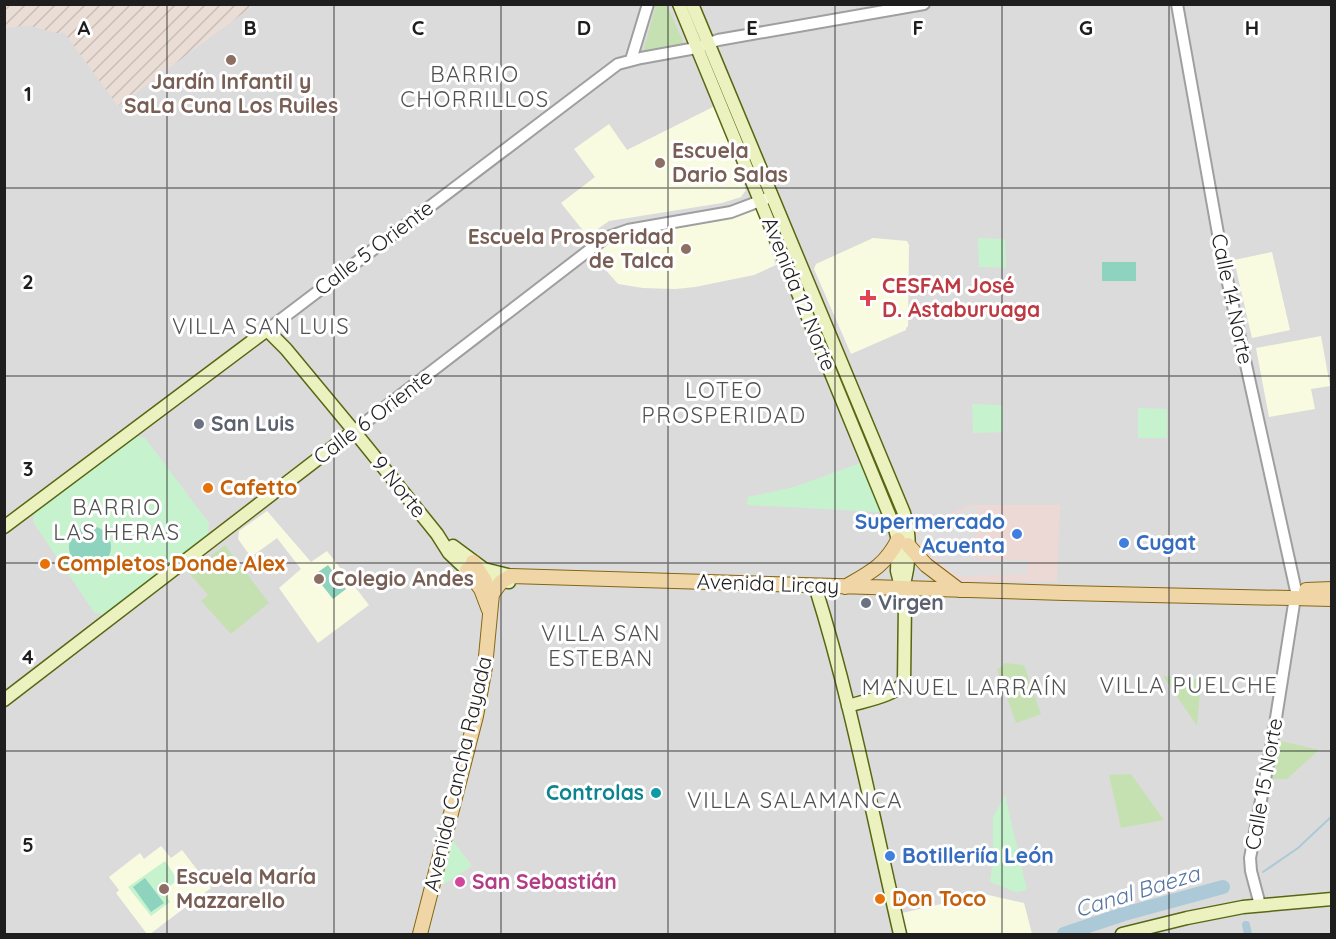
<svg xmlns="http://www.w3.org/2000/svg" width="1336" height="939" font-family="Quicksand,sans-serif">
  <defs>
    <pattern id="military-furrows" width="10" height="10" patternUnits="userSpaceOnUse" patternTransform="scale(1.5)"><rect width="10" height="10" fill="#eaddd6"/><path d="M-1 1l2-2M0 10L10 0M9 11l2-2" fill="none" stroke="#c8bdb7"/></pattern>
  </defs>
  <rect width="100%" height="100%" fill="#edebe5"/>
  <path fill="#dcdbdb" d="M5 5H1331V934H5Z"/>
  <path fill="#ecd9d6" d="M970 505H1060L1057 582 961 581 945 572 929 560 913 540 917 527Z"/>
  <path fill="#f9fbe1" d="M715 106 746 190 741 197 722 203 609 221 589 235 585 233 561 203 595 177 574 149 609 124 627 150Z
    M757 209 776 265 754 275 695 287 675 289 643 288 618 284 603 267 595 253 615 240Z
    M873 238 907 241 909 245 908 326 906 328V330L851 354 814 269 816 264Z
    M1272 252 1290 330 1252 338 1234 260Z
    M1321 336 1330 386 1311 389 1315 409 1269 417 1256 348Z
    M267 511 311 562 327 551 369 605 318 643 279 588 301 569 277 538 251 557 238 539 239 531Z
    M161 846 171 858 182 850 211 888 150 934H147L116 893 119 890 109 877 140 853 144 859Z
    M984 894 1024 903 1032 934H903L898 914Z"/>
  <path fill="url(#military-furrows)" d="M4 5 5 4 254 5 118 106 64 32 60 34 27 25 5 28Z"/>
  <path fill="#c5e1b1" d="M656 5H667L684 44 643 52Z
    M225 545 269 603 231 634 201 601 208 595 189 573Z
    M1005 663 1024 665 1041 714 1016 723 997 670Z
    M1163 676 1201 679 1197 726Z
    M1277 740 1319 750 1287 779H1272Z
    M1131 774 1164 820 1121 828 1109 775Z"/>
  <path fill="#c7f2ce" d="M978 238 1005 239 1006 268 979 267Z
    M972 404 1003 405V432L973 433Z
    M1138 408 1167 409V438H1138Z
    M136 436 145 438 209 523 208 536 104 615 94 612 33 522 34 510Z
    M863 462 883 512 747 505 748 497 794 487Z
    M1005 795 1027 890 1016 892 990 882 993 862V817Z
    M452 839 472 866 441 886Z
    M165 861 178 880 163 891 170 902 151 916 128 887Z"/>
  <path fill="#8dd3bd" d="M1102 262H1136V281H1102Z
    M69 547a21 21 0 1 1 42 0a21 21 0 1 1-42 0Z
    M328 565 346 589 333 599 314 575Z
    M145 878 164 903 151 912 133 887Z"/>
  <path fill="#dedede" d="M970 508H977L974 559 1028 560 1027 574 965 576 955 574 933 557 916 539 920 528Z"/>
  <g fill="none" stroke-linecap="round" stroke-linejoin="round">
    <path stroke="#abc9d6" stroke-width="2" d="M1263 872 1298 848 1332 816"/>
    <path stroke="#abc9d6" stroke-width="8" d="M1246 925 1248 934"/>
    <path stroke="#abc9d6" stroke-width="14" d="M1064 934 1124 914 1223 887"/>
    <defs>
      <path id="tertiary" d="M1177 4 1222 256 1296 591 1273 737 1250 858 1251 871 1260 905
        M631 60 648 4
        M267 330 618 64 641 58 696 48 718 40 924 4
        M354 431 605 238 628 230 731 212 768 198"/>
      <path id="secondary" d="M679 4 895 529 898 540 897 571 905 602 904 682C896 696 863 701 848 706
        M692 4 904 513C911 535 910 564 903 587
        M4 527 267 330 286 349 354 431 437 534 449 553 467 570 478 578 509 582
        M453 546 484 569 508 575
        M815 586C851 700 873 818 900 934
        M4 700 354 431
        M1122 934 1187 918 1243 907 1332 899"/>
      <path id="primary" d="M908 545 926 565 959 590
        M473 562 485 581
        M467 570 481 589 489 610
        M845 587C869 573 885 566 898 540
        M1306 590 1332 589
        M420 934 476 716 485 667 492 594 501 582 511 576 1065 593 1332 599"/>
    </defs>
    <use href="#tertiary" stroke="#9f9f9f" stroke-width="14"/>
    <use href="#secondary" stroke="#586712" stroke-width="15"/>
    <use href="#primary" stroke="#856712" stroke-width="16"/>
    <use href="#tertiary" stroke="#fff" stroke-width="10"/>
    <use href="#secondary" stroke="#ebf1bf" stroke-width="12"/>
    <use href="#primary" stroke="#f0d6a7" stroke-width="14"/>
  </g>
  <path fill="none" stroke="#1e1e1e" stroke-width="1.5" stroke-opacity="0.55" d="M167 4V934M334 4V934M501 4V934M668 4V934M835 4V934M1002 4V934M1169 4V934M4 188H1332M4 376H1332M4 563H1332M4 751H1332"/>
  <g fill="#8d6e63" stroke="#fff" stroke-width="2">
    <circle cx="231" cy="60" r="6"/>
    <circle cx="660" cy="163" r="6"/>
    <circle cx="686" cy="249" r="6"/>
    <circle cx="319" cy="579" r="6"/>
    <circle cx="164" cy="889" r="6"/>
  </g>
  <path fill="#e0444e" stroke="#fff" stroke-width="2" d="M865 289h6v6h6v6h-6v6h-6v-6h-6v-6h6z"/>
  <g fill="#6b7280" stroke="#fff" stroke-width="2">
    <circle cx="199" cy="424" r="6"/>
    <circle cx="866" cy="603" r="6"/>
  </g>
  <g fill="#e8710a" stroke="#fff" stroke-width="2">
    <circle cx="208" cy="488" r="6"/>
    <circle cx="45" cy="564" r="6"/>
    <circle cx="880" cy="899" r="6"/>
  </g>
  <g fill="#3f7fe0" stroke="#fff" stroke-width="2">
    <circle cx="1017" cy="534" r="6"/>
    <circle cx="1124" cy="543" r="6"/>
    <circle cx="890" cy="856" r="6"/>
  </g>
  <circle fill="#0f9aa8" stroke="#fff" stroke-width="2" cx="656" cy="793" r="6"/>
  <circle fill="#d1479c" stroke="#fff" stroke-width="2" cx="460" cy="882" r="6"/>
  <g text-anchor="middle" stroke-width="6" stroke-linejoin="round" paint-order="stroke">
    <g font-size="21" font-weight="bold" fill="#785e54" stroke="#fff" text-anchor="start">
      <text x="231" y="89" text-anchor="middle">Jardín Infantil y<tspan x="231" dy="24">SaLa Cuna Los Ruiles</tspan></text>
      <text x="672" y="158">Escuela<tspan x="672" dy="24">Dario Salas</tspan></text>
      <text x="674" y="244" text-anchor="end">Escuela Prosperidad<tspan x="674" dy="24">de Talca</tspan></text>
      <text x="331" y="586">Colegio Andes</text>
      <text x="176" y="884">Escuela María<tspan x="176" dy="24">Mazzarello</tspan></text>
    </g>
    <g font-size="21" fill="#1e1e1e" stroke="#fff">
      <text transform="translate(374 248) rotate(-37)" y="7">Calle 5 Oriente</text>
      <text transform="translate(799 294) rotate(68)" y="7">Avenida 12 Norte</text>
      <text transform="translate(1232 299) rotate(78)" y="7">Calle 14 Norte</text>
      <text transform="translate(373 417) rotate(-37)" y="7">Calle 6 Oriente</text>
      <text transform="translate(399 487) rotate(51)" y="7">9 Norte</text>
      <text transform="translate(768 584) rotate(2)" y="7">Avenida Lircay</text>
      <text transform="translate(458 774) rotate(-77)" y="7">Avenida Cancha Rayada</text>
      <text transform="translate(1264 784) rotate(-80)" y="7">Calle 15 Norte</text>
    </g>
    <g font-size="21" font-weight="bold" fill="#be3a42" stroke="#fff" text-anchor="start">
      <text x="882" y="293">CESFAM José<tspan x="882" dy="24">D. Astaburuaga</tspan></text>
    </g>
    <g font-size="21" font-weight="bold" fill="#5b616d" stroke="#fff" text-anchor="start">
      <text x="211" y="431">San Luis</text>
      <text x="878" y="610">Virgen</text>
    </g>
    <g font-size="21" font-weight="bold" fill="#c56008" stroke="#fff" text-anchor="start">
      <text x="220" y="495">Cafetto</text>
      <text x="57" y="571">Completos Donde Alex</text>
      <text x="892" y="906">Don Toco</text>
    </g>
    <g font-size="21" font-weight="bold" fill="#366cbe" stroke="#fff" text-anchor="start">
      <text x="1005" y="529" text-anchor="end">Supermercado<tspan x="1005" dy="24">Acuenta</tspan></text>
      <text x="1136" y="550">Cugat</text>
      <text x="902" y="863">Botilleriía León</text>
    </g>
    <g font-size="21" font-weight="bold" fill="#0d838f" stroke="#fff" text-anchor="end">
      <text x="644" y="800">Controlas</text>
    </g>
    <g font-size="21" font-weight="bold" fill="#b23c85" stroke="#fff" text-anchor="start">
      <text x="472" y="889">San Sebastián</text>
    </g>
    <g font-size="22" letter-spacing="1.5" fill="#515151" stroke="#fff">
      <text x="475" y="82">BARRIO<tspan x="475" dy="25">CHORRILLOS</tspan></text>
      <text x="261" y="334">VILLA SAN LUIS</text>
      <text x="724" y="398">LOTEO<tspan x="724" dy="25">PROSPERIDAD</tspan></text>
      <text x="117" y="515">BARRIO<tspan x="117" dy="25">LAS HERAS</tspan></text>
      <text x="601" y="641">VILLA SAN<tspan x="601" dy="25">ESTEBAN</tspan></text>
      <text x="1189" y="693">VILLA PUELCHE</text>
      <text x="965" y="695">MANUEL LARRAÍN</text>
      <text x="795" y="808">VILLA SALAMANCA</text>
    </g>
    <g font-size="22" font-style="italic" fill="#5676a1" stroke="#fff">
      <text transform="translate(1137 891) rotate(-17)" y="8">Canal Baeza</text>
    </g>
  </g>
  <g font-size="20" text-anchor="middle" font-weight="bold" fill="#1e1e1e" stroke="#fff" stroke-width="6" stroke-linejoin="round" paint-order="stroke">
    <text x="84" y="35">A</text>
    <text x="250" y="35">B</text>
    <text x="418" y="35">C</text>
    <text x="584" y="35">D</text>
    <text x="752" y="35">E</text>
    <text x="918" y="35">F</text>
    <text x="1086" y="35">G</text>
    <text x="1252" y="35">H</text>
    <text x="28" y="101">1</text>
    <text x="28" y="289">2</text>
    <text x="28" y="476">3</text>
    <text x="28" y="664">4</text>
    <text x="28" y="852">5</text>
  </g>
  <rect width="1336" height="939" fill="none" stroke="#1e1e1e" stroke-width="12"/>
</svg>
